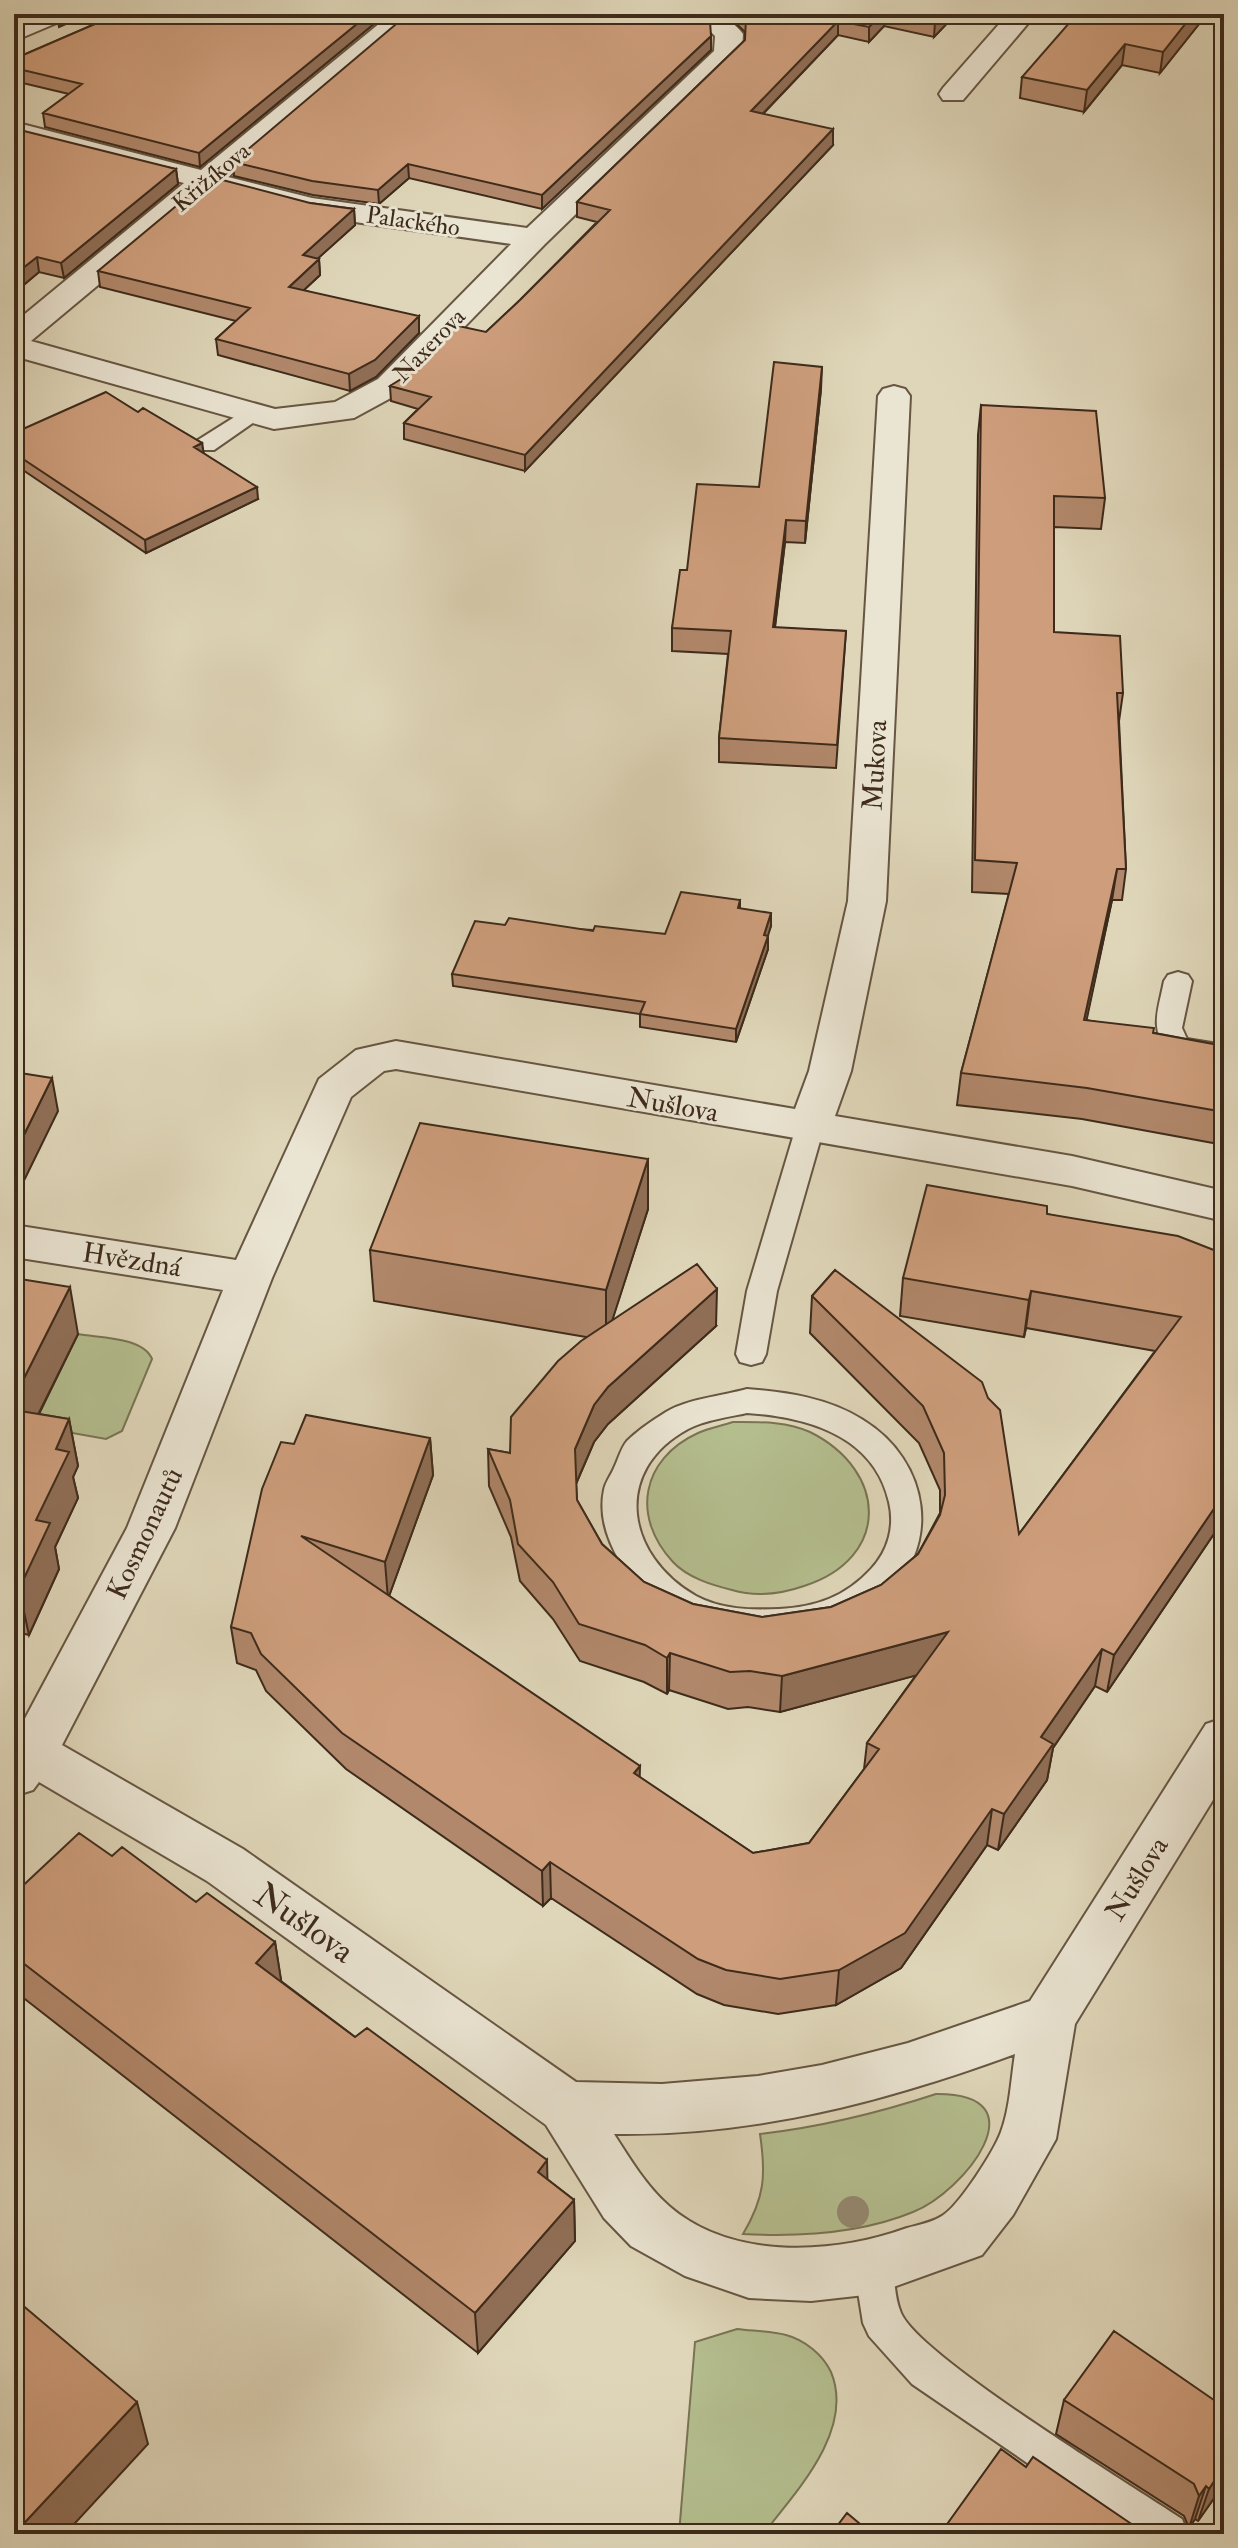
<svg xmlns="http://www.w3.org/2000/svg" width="1238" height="2548" font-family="'IM FELL Double Pica',serif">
  <rect width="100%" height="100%" fill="#dfd6b9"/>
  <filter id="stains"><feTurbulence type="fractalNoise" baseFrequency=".0025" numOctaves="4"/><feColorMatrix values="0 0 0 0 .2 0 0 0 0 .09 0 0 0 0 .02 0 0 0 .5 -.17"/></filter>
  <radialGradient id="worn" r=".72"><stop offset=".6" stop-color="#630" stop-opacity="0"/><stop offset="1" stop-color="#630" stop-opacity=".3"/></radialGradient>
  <path fill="#b4bd8e" stroke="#797454" stroke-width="2" d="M78 1334C100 1338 143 1337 152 1359L122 1431 106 1439 33 1426Z
    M733 1422C759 1422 786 1421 810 1432 888 1471 891 1558 804 1586 781 1594 755 1597 732 1590 712 1585 688 1578 673 1562 631 1517 641 1459 698 1433 708 1428 721 1426 733 1422Z
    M936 2094C1043 2093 964 2192 913 2212 860 2234 800 2237 743 2234 765 2197 766 2175 760 2134 821 2127 878 2113 936 2094Z
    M737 2329C753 2331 770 2331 786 2335 805 2340 823 2355 831 2372 855 2430 796 2492 763 2534H679L695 2342Z"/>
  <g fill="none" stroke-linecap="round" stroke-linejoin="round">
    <defs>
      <path id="service" d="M52 14H78L14 41V29Z
        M252 406 263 413 260 418 214 450H198L195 445 198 440Z
        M1178 972 1188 975 1192 981 1182 1028 1187 1039 1224 1045V1063L1167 1054C1150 1025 1158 1012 1164 981L1168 975Z
        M810 1117 820 1120 824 1127 777 1291 766 1354 762 1362 751 1365 740 1362 736 1354 747 1291 796 1127 800 1120Z
        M747 1389C786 1392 829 1398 863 1420 930 1461 944 1549 880 1601 827 1644 733 1647 674 1615 634 1593 594 1537 604 1490 605 1483 611 1475 614 1468 618 1460 621 1448 627 1441 637 1431 653 1420 666 1412 687 1399 722 1396 747 1389ZM747 1413C808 1417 874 1436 889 1502 895 1527 888 1551 871 1569 845 1597 816 1607 779 1609 751 1610 722 1610 696 1596 626 1556 611 1471 688 1429 705 1420 729 1417 747 1413Z
        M874 2249 888 2254C896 2273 893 2295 901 2313 920 2357 1131 2485 1182 2519L1188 2534H1131L912 2384 869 2336 863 2323 854 2267 860 2254Z"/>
      <path id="minor" d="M391 14H420L228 177 312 198 527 228 714 51 715 36 711 32 676 20 672 14C698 14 726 10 743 34L742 53 545 244 400 393 354 418 274 429 14 356V323L184 183 14 140V122L201 170ZM212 190 312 216 511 244 378 379 335 402 275 409 31 341Z
        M1008 14H1036L963 100H943L939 94 943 88Z
        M894 386 905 389 910 396 886 901 851 1071 835 1116 1072 1156 1224 1191V1221L1072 1186 396 1069 384 1071 351 1097 272 1278 175 1528 62 1745 243 1849 576 2082 662 2084 758 2076 822 2065 908 2043 1030 2001 1206 1724 1224 1718V1782L1075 2024 1056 2139 1013 2215 982 2255 874 2294 811 2301 749 2298 685 2276 631 2246 604 2218 546 2125 207 1881 39 1782 33 1790 14 1796V1739L127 1528 223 1290 14 1257V1225L236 1260 319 1079 356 1050 396 1041 795 1109 809 1071 848 901 878 396 883 389ZM1015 2054C1011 2079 1010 2108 1001 2132 994 2151 959 2206 942 2216 933 2222 918 2225 907 2228 835 2254 732 2261 669 2206 646 2186 631 2160 614 2134 755 2136 884 2102 1015 2054Z"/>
    </defs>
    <use href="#service" stroke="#665642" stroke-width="4"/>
    <use href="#minor" stroke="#665642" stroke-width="4"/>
    <use href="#service" fill="#eae4d2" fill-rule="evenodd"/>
    <use href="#minor" fill="#eae4d2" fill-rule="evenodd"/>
  </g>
  <circle fill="#94886f" cx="853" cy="2212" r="16"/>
  <path fill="#b1886b" stroke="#3e2b1b" stroke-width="2" d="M118 14H386L200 167 45 127 43 113 69 94 14 81V59Z
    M717 14H956L934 37 884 26 869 42 838 35 763 114 833 145 525 471 404 439V423L418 409 391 401 390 386 486 332 520 300 597 222 577 217V202L745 40V32L730 18Z
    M1207 14 1160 73 1122 65 1084 112 1020 98 1022 77Z
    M711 36V50L542 209 409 178 379 204 313 195 234 176 233 162Z
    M14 134 176 169 178 184 64 278 39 272 14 293Z
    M310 203 354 209 355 225 318 258 319 259 320 275 304 290 419 333 376 377 350 391 218 355 216 339 236 321 100 287 98 271Z
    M821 389 805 543 785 542 775 628 846 631 836 768 719 762V738L728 654 672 651V628L687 570 759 487Z
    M981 405 1105 498 1101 529 1054 527V632L1123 693 1119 721 1126 869 1122 900H1112L1086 1020 1224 1046V1145L1082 1119 957 1105 961 1073 1009 894 972 892 978 435Z
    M138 412 202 443 203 453 258 499 146 553 14 464V433Z
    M740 900V908L771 926 767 936 768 949 736 1042 640 1027V1014L453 986 452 974 505 925 665 934Z
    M648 1159V1209L612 1320 716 1326 608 1424 594 1442 576 1484 577 1500 602 1544 644 1582 693 1604 762 1617 831 1607 881 1585 918 1554 940 1513V1490L919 1443 810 1333 812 1296 835 1270 1019 1534 1155 1351 1026 1328 1024 1337 900 1316 903 1278 1047 1214 1224 1254V1519L1107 1692 1095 1686 1053 1748 1047 1780 998 1850 987 1845 901 1968 836 2005 778 2014 724 2005 697 1994 551 1898 543 1906 346 1769 266 1691 256 1670 237 1663 231 1627 294 1444 430 1438 433 1475 389 1596 640 1778 753 1853 809 1843 864 1769 867 1743 916 1675 780 1712 748 1707 728 1709 669 1690 667 1694 644 1682 580 1661 553 1619 520 1581 511 1537 489 1486 488 1449 510 1453 586 1337 374 1301 370 1250Z
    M14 1278 78 1334 39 1414 69 1419 78 1466 73 1477 78 1498 55 1547 59 1569 29 1635 14 1631Z
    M112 1856 196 1902 275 1942 281 1981 355 2037 547 2160V2179L574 2200 575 2241 478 2353 21 1996 14 1971V1894Z
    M1064 2400 1224 2484 1198 2521 1195 2519 1189 2528 1184 2516 1056 2434Z"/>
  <path fill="#906f57" stroke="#3e2b1b" stroke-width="2" d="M14 14H43L14 27Z
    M57 14H89L59 27Z
    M369 14H386L200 167 199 153Z
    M882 14H884V26L869 42V27Z
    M943 14H956L934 37 935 22Z
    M1193 14H1207L1160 73 1163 52Z
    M838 21V35L751 126V111Z
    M711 36V50L542 209V195Z
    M1125 44 1122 65 1084 112 1087 90Z
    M833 129V145L525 471V455Z
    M408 164 409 178 379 204 378 190Z
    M176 169 178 184 64 278 61 263Z
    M354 209 355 225 304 271 303 255Z
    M37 257 39 272 14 293V275Z
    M319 259 320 275 290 303 289 287Z
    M419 316V333L376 377 350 391 349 374Z
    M822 367 821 389 805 543 806 521Z
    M202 443 204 455 194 447Z
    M257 487 258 499 146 553 145 540Z
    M786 520 785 542 772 650 773 627Z
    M1117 869 1112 900 1080 1051 1084 1020Z
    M771 913V926L764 948V935Z
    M768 936V949L736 1042V1029Z
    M52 1078 58 1111 14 1201V1155Z
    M648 1159V1209L606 1340V1290Z
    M70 1287 78 1334 18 1455 14 1436V1398Z
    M717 1289 716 1326 608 1424 594 1442 575 1486V1449L594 1405 608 1387Z
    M1031 1291 1026 1328 1024 1337 1029 1300Z
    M69 1419 78 1466 73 1477 78 1498 55 1547 59 1569 29 1635 19 1589 36 1520 56 1449Z
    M430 1438 433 1475 388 1599 385 1562Z
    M1224 1494V1519L1107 1692 1114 1655Z
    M948 1632 944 1668 780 1712 782 1676Z
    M1102 1649 1095 1686 1053 1748 1047 1780 998 1850 1004 1814 1041 1737Z
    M670 1653 669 1690 667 1694V1658Z
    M640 1766 639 1802 634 1773Z
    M992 1809 987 1845 901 1968 836 2005 839 1970Z
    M550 1862 551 1898 543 1906 542 1871Z
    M275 1942 282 1986 256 1963Z
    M547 2160 548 2202 538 2172Z
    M574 2200 575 2241 478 2353 475 2313Z
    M137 2402 148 2444 65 2534H14Z
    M1224 2466V2484L1198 2521 1209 2489Z
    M1206 2486 1195 2519 1189 2528 1199 2496Z"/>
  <path fill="#ce9e7c" stroke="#3e2b1b" stroke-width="2" d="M118 14H369L199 153 43 113 82 84 14 68V59Z
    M408 14H635L647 16 651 14H688L710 21 711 36 542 195 408 164 378 190 312 181 233 162Z
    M742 14H882L869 27 838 21 751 111 833 129 525 455 404 423 431 397 390 386 401 379 454 325 486 332 520 300 610 210 577 202 745 40 746 17Z
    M895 14H943L935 22Z
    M1077 14H1193L1163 52 1125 44 1087 90 1022 77Z
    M20 130 176 169 61 263 37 257 14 275V134Z
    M211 177 310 203 354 209 303 255 319 259 289 287 419 316 375 360 349 374 216 339 250 308 98 271Z
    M774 362 822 367 806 521 786 520 773 627 846 631 837 745 719 738 731 631 672 628 680 570H687L697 484 759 487Z
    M106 392 138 412 143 408 202 443 194 447 257 487 145 540 14 453V433Z
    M981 405 1096 411 1105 498 1054 496V632L1120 636 1123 693H1117L1126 869H1117L1084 1020 1154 1028 1153 1033 1224 1046V1112L1087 1088 961 1073 1017 863 975 860Z
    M681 892 740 900 738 908 771 913 764 935 768 936 736 1029 640 1014 645 1002 452 974 475 921 505 925 509 918 593 931 595 926 665 934Z
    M14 1072 52 1078 14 1155Z
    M420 1123 648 1159 606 1290 370 1250Z
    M927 1185 1047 1206V1214L1178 1236 1224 1254V1494L1114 1655 1102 1649 1041 1737 1053 1744 1004 1814 992 1809 905 1933 839 1970 780 1979 726 1970 698 1959 550 1862 542 1871 342 1733 261 1654 251 1633 231 1627 262 1489 281 1442 294 1444 306 1415 430 1438 385 1562 301 1536 640 1766 634 1773 753 1853 809 1843 879 1749 867 1743 948 1632 782 1676 750 1671 730 1672 670 1653 667 1658 645 1645 579 1624 553 1582 518 1544 510 1500 488 1449 510 1453 511 1417 558 1361 581 1341 697 1264 717 1289 608 1387 594 1405 575 1449 577 1500 602 1544 644 1582 693 1604 762 1617 831 1607 881 1585 918 1554 940 1515 945 1495 944 1453 923 1406 812 1296 835 1270 982 1382 988 1398 1000 1410 1019 1534 1181 1317 1031 1291 1029 1300 903 1278Z
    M14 1278 70 1287 14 1398Z
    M14 1410 69 1419 56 1449 69 1452 36 1520 50 1523 19 1589 14 1588Z
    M79 1833 112 1856 122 1847 196 1902 207 1893 275 1942 256 1963 355 2037 367 2028 547 2160 538 2172 574 2200 475 2313 14 1956V1949L21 1942 14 1936V1894Z
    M14 2298 137 2402 14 2534Z
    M1114 2331 1224 2407V2466L1209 2489 1206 2486 1199 2496 1194 2484 1064 2400Z
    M1001 2449 1026 2467 1033 2457 1133 2525H1187L1181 2534H940Z
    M847 2513 872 2534H831Z"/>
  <g text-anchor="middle" stroke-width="6" stroke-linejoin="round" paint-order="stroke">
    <g font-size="24" fill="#3e2b1b" stroke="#eae4d2">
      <text transform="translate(211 177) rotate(-40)" y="8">Křižíkova</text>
      <text transform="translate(413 221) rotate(8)" y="8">Palackého</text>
      <text transform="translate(429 345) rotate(-46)" y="8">Naxerova</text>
    </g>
    <g font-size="28" fill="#3e2b1b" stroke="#eae4d2">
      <text transform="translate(874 765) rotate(-87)" y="10">Mukova</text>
      <text transform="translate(673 1104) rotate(10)" y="10">Nušlova</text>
      <text transform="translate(132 1259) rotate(9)" y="10">Hvězdná</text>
      <text transform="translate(144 1533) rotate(-65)" y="10">Kosmonautů</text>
      <text transform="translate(1136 1878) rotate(-58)" y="10">Nušlova</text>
    </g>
    <g font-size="34" fill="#3e2b1b" stroke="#eae4d2">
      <text transform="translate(305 1922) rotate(35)" y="12">Nušlova</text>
    </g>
  </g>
  <rect width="1238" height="2548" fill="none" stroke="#dfd6b9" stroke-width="48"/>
  <rect x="16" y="16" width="1206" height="2516" fill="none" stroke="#3e2b1b" stroke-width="4"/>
  <rect x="24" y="24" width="1190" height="2500" fill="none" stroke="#3e2b1b" stroke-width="2"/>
  <rect width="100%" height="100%" filter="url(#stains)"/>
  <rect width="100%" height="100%" fill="url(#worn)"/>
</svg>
